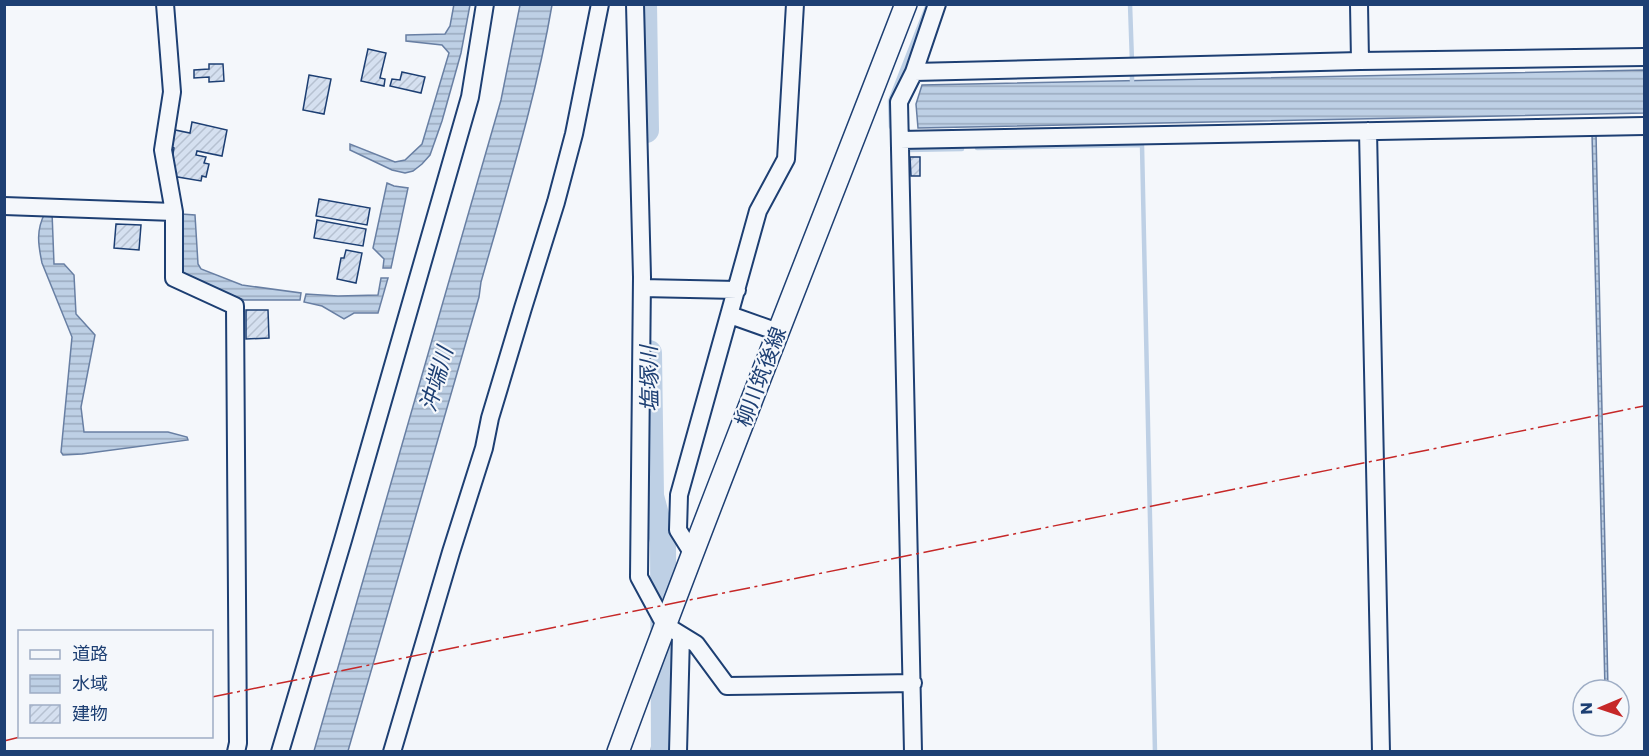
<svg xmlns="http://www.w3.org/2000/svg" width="1649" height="756" font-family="Poppins,'Noto Sans JP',sans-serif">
  <defs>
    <pattern id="water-rules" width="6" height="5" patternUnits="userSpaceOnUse" patternTransform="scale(1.5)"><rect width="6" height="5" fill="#bed0e5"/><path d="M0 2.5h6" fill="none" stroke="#9aaabe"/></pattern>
    <pattern id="building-hatch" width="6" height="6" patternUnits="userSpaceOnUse" patternTransform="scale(1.5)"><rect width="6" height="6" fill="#d5e0f0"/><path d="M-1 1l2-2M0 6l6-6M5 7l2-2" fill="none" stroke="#b6c1d1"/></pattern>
  </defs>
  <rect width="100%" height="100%" fill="#f4f7fb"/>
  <path fill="url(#water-rules)" stroke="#687fa3" stroke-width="1.5" d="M454 4 470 5 461 53 442 121 430 155 422 164 413 171 405 173 392 170 350 150V144L395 162 405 160 422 144 449 53 442 45 406 41V35L445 34 450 26Z
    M520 5H552C536 99 507 190 481 282L479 297 348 751H314L501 100Z
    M1644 70V113L918 128 916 104 922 85Z
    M1592 133H1596L1608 690H1605Z
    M387 183 394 186 408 188 391 268H383L384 259 373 248Z
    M52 212 54 264H64L74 275 76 314 95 335 81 407 84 432H168L187 437 188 440 82 454 63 455 61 452 72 337 42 263C38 244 36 230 45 213Z
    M181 214 195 215 198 264 201 269 242 285 301 293 300 300H244L182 277Z
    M381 278H388L378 313H354L344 319 322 306 304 302 306 294 338 296 378 295Z
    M674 682 671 751 651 752 659 692Z"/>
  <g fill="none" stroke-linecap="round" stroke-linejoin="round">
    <path stroke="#bed0e5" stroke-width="4.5" d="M1130 4 1132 62
      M1132 70V81
      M891 127 890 101 928 4
      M977 148 1142 145 1155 752
      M907 150 962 149"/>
    <path stroke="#bed0e5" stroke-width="26" d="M644 4 646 130
      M649 353 651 496 663 541 664 752"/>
  </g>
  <path fill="url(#building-hatch)" stroke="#1d3f73" stroke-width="1.5" d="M368 49 386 53 380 78 385 79 384 86 361 81Z
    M209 64H223L224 81 209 82V77L194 78V70L209 69Z
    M402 72 425 77 421 93 390 86 392 79 400 80Z
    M309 75 331 79 324 114 303 110Z
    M192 122 227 130 222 156 197 151 196 155 206 157 204 163 209 164 206 177 202 176 201 181 172 176 171 166 174 148 172 147 175 130 190 133Z
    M910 157H920V176H911Z
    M319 199 370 208 367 225 316 216Z
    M317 220 366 229 363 246 314 238Z
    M116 224 141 225 139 250 114 248Z
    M346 250 362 253 356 283 337 279 341 258H344Z
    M246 310H268L269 338 246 339Z"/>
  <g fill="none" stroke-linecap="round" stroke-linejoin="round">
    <defs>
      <path id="minor" d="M165 4 172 92 163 150 174 212V278L235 306 238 743 236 752
        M635 4 642 277 639 577 665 625 696 644 727 686 913 683
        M1359 4 1360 61
        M914 72 1360 61 1644 57
        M1368 131 1381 752
        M900 140 1644 126
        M4 206 174 212
        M642 288 737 290
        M730 315 778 332
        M693 554 678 530 679 495 758 211 786 159 795 4
        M280 752 343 540 470 97 485 4
        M392 752 451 552 484 448 490 418 523 308 556 202 574 134 600 4
        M678 752 681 635
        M913 752 899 102 914 72 937 4"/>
      <path id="major" d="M618 752C710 501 810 253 906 4"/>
    </defs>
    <use href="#minor" stroke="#1d3f73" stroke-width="20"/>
    <use href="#major" stroke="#1d3f73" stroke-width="24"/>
    <use href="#minor" stroke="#f4f7fb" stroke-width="16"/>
    <use href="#major" stroke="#f4f7fb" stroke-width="21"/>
    <path stroke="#c62828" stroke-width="1.5" stroke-dasharray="21 4.5 3 4.5" stroke-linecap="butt" d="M212 697 1644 406
      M4 741 24 736"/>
  </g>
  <g text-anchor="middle" stroke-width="4.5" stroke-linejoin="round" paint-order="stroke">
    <g font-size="21" fill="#1d3f73" stroke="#f4f7fb">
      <text transform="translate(761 377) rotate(-69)" y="7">柳川筑後線</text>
    </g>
    <g font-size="22" font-style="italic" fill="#1d3f73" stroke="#f4f7fb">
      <text transform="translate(436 379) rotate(-74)" y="8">沖端川</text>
      <text transform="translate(649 379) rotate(-91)" y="8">塩塚川</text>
    </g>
  </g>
  <rect width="1649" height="756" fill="none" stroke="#1d3f73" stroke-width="12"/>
  <rect x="18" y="630" width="195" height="108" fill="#f4f7fb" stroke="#9eadc5" stroke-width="1.5"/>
  <rect x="30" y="650" width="30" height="9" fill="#f4f7fb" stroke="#9eadc5" stroke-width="1.5"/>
  <text x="72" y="660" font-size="18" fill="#1d3f73">道路</text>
  <rect x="30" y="675" width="30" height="18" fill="url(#water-rules)" stroke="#9eadc5" stroke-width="1.5"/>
  <text x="72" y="690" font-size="18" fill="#1d3f73">水域</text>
  <rect x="30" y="705" width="30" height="18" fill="url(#building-hatch)" stroke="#9eadc5" stroke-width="1.5"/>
  <text x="72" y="720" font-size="18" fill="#1d3f73">建物</text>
  <g transform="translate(1601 708) rotate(268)"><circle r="28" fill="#f4f7fb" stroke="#9eadc5" stroke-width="1.5"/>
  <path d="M0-4.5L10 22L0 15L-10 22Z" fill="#c62828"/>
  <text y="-9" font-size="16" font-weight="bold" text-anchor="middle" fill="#1d3f73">N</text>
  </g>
</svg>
